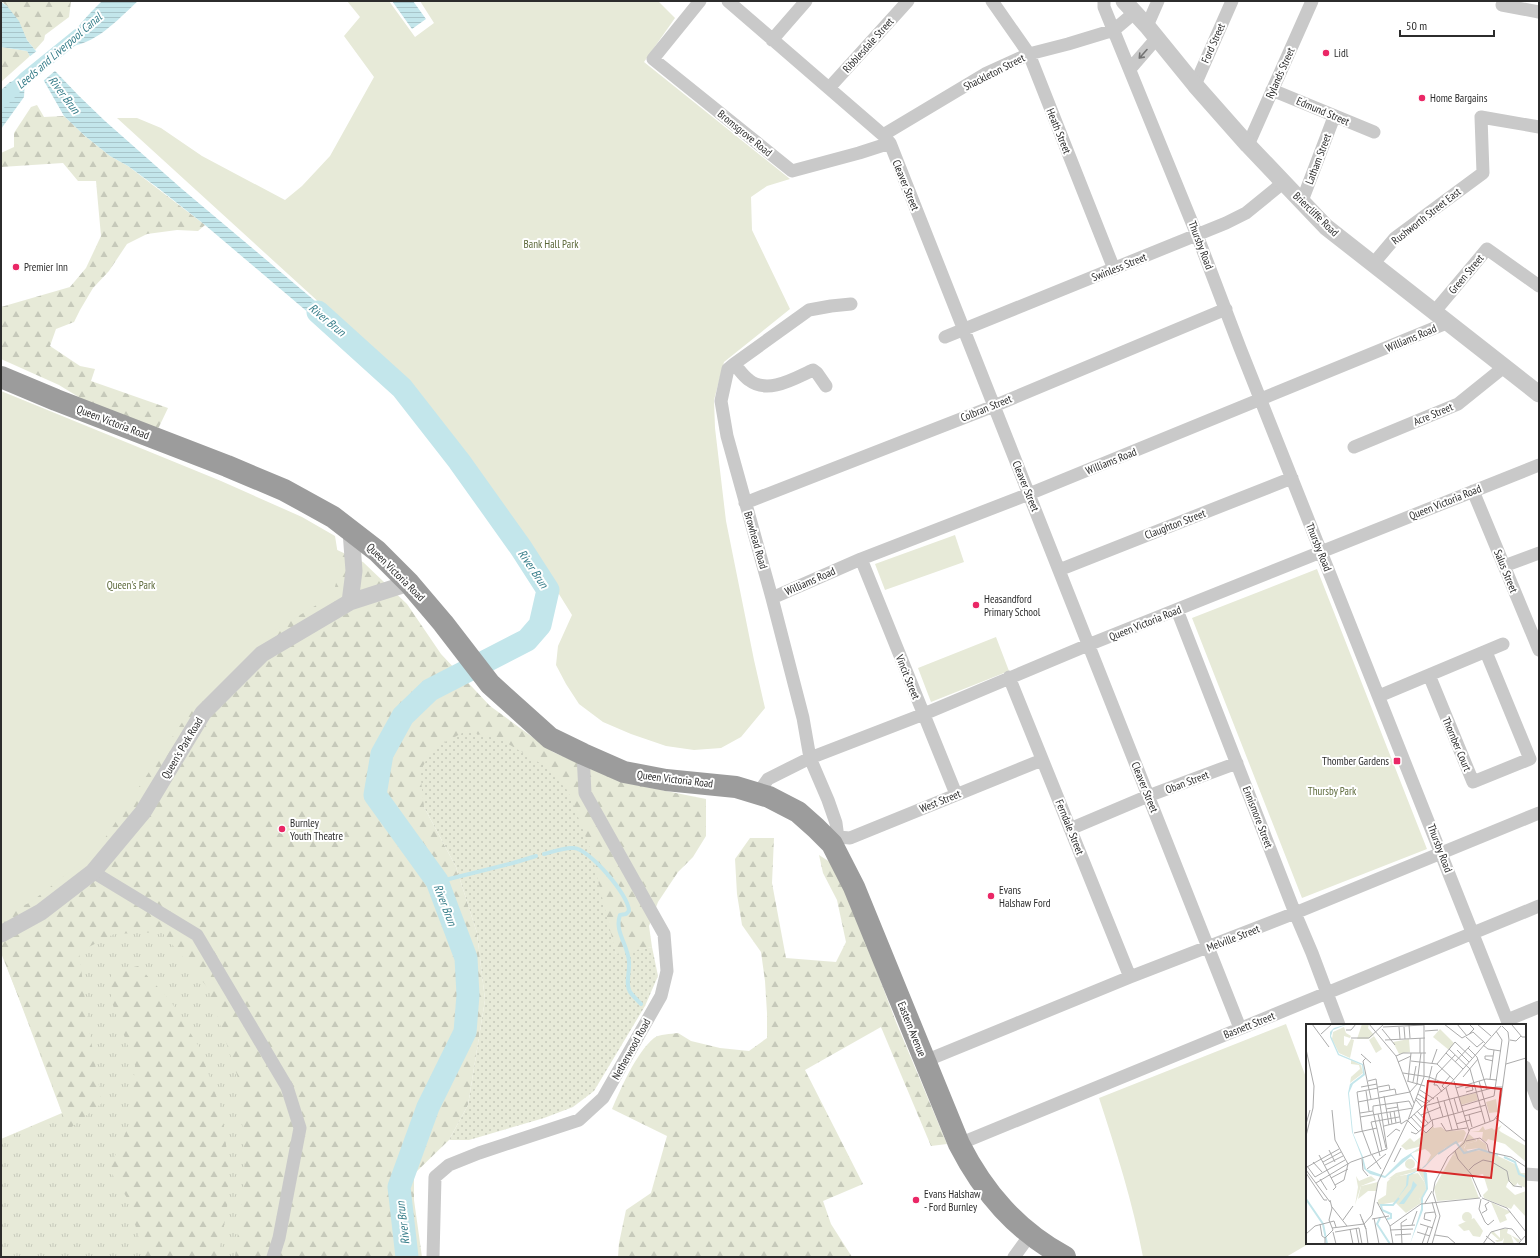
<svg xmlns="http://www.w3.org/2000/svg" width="1540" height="1258" font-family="'PT Sans Narrow',sans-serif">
  <defs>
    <pattern id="grass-tufts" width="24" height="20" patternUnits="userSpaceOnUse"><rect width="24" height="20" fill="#e7ead8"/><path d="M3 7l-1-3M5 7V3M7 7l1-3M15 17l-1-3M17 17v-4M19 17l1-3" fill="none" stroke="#c6c9ba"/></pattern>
    <pattern id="forest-firs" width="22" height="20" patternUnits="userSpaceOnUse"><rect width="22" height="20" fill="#e7ead8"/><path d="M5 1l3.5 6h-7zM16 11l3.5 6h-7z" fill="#c6c9ba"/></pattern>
    <pattern id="garden-dots" width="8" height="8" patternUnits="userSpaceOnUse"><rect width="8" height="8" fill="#e7ead8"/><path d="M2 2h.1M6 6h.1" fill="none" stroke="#c6c9ba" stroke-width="1.8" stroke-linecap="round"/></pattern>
    <pattern id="water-rules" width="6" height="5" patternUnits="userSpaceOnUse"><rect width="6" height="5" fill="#c3e6eb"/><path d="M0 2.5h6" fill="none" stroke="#a8c5ca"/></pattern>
  </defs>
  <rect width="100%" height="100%" fill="#fff"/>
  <path fill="url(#grass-tufts)" d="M143 812 310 1105 269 1257H1V1139L62 1113 1 951Z"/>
  <path fill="url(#forest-firs)" d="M1 1H71L69 17 45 35 44 40 35 50 27 40 7 6Z
    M1 47 27 51 30 56 1 82Z
    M37 105 44 117 64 116 85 136 110 156 128 166 205 225 198 231 177 230 147 234 127 244 109 271 93 288 80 310 74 322 56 329 50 346 80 366 95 369 91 381 168 408 158 429 95 407 59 385 1 359V307L70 287 86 268 101 236 96 181H78L63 163 1 167V153L14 147V133L31 107Z
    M320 542 363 562 407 604 441 654 490 706 553 752 621 782 706 799V836L693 857 678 872 658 902 649 926 652 947 616 955 608 925 424 807 456 867 477 933 485 1000 468 1105 449 1140 414 1174V1200L422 1257H235L245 1174 240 1084 208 988 162 932 114 934 79 952 88 1023 102 1103 68 1130 46 1066 1 953V905Z
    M750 838H774L772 883 786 958 836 962 846 942 837 900 823 873 819 855 833 864 864 937 896 1022 947 1144 931 1146 881 1027 805 1070 863 1184 823 1201 831 1224 852 1257H618L619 1243 626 1210 651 1193 667 1136 612 1109C621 1088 636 1053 654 1038 659 1034 671 1034 678 1033L691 1041 720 1048 749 1051 767 1038V1013L765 981 761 952 742 925 737 894 735 859Z
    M138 966 170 1000 199 1047 222 1112 229 1169 227 1210 218 1257H141V1244L127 1198 109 1169 130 1123 135 1065 111 1000V972Z"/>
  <path fill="#e7ead8" d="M347 1H389L415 37 434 23 420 1H658L675 18 644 62 790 179 767 186 751 197 752 230 790 309 724 362 714 400 715 428 726 521 754 660 765 708 741 737 721 748 694 750 666 746 631 734 603 722 579 704 566 684 556 665 558 646 572 615 554 586 431 408 413 388 117 118H137L161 128 202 156 285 200 302 186 330 156 374 77 344 36 360 17Z
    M1 391 221 481 302 517 335 536 340 567 333 595 262 638 191 709 97 850 31 902 1 916Z
    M955 535 964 562 885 590 875 564Z
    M1317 569 1427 849 1302 898 1192 618Z
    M996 637 1009 671 931 702 918 668Z
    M1286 1024 1307 1080V1243H1310L1286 1257H1143C1133 1203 1116 1150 1099 1098Z"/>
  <path fill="url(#garden-dots)" d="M466 731 502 740 543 765 568 791 590 848 616 954 652 947 658 976 645 1006 594 1091 573 1107 544 1118 469 1140H449L468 1105 485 1000 477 933 456 867 424 807 420 772 432 749Z"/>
  <path fill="url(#water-rules)" d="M102 1H138C116 21 96 45 65 47 74 29 88 15 102 1Z
    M392 1H413L426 19 412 29Z
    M1 2 7 6 19 21 27 40 35 50 79 96 105 121 182 189 346 327 337 337 205 225 158 188 128 166 110 156 85 136 64 116 27 51 1 47Z
    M25 78 24 97 1 129V90L10 82Z"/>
  <path fill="#fff" d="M38 50 56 70 42 82 29 57Z"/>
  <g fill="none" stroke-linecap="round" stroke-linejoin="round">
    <path stroke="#c3e6eb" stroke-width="4" d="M544 854C553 852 564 847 574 848 589 849 629 895 629 911L626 914 620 915C614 932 628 944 629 962 630 971 625 984 630 992 633 996 637 1000 641 1004
      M437 882 513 863 536 856"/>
    <path stroke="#c3e6eb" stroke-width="13" d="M1 102 25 78 78 35"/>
    <path stroke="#c3e6eb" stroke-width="23" d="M318 312 402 388 459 461 521 548 548 590 540 625 527 640 430 690 403 716 382 754 375 795 437 881 466 958 468 995 465 1032 428 1107 399 1187 407 1257"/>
    <path stroke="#c9c9c9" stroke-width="13" d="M700 1 653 59 792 171 859 153 890 143
      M728 1 883 135 890 143 1240 1028
      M992 1 1029 54 1114 269
      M1104 1V7L1197 235 1240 348 1509 1025
      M1502 5 1539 12
      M1147 26 1158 1
      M772 40 806 1
      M1130 69 1156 39
      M1195 85 1232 1
      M829 88 908 1
      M1272 90 1374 132
      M883 135 985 74 1029 54 1068 44 1114 30 1134 13
      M1248 145 1312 1
      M1302 201 1334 117
      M1373 264 1395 238 1483 173 1481 117 1539 127
      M1435 311 1487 249 1539 286
      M945 337 1226 223 1246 213 1284 182
      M734 364C739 369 743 376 749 380 768 395 795 378 813 370L817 373 826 386
      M1354 447 1458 404 1504 367
      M1473 491 1539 650
      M745 503 994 406 1226 309
      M861 559 956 794
      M1504 566 1539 553
      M1059 570 1292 478
      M772 598 861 559 1029 494 1449 322
      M1177 610 1295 913 1312 953 1339 1025
      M1429 675 1473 782 1530 759 1486 652
      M1009 677 1130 977
      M1379 696 1503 644
      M758 793 768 779 810 758 924 714 1088 645 1539 465
      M1070 829 1148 796 1237 763
      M838 837 850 838 1042 760
      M832 844 838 838 836 823 828 800 810 758 803 718 772 598 727 436 721 401 728 369 734 364 809 310 831 306 851 304
      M93 872 197 935 287 1087 300 1128 279 1238 273 1257
      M1507 1020 1539 1007
      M925 1061 1130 977 1295 913 1539 813
      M1525 1067 1539 1104
      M959 1144 1539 906
      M1525 1174 1539 1175
      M433 1257 435 1177 449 1165 479 1153 579 1120 603 1098 661 996 667 971 664 934 585 793 583 754
      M1014 1257 1030 1235"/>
    <path stroke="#c9c9c9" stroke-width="17" d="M1124 1 1147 26 1195 85 1248 145 1326 227 1539 394
      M350 602 354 571 351 531
      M1 934 41 912 93 872 143 812 203 713 262 654 350 602 409 583"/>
    <path stroke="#9c9c9c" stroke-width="22" d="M1 377 56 400 227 466 284 490 333 517 377 551 409 583 443 623 490 684 550 738 583 754 624 772 666 780 736 787 769 797 798 812 816 828 832 844 854 887 959 1144C984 1193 1016 1230 1065 1257"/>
  </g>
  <defs><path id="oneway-shaft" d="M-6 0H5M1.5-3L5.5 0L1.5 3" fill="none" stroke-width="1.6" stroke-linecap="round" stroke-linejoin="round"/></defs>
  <use stroke="#737373" href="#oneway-shaft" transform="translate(1143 54) rotate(132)"/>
  <g fill="#ea2766" stroke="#fff" stroke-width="1.5">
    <circle cx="1326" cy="53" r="4"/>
    <circle cx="1422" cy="98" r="4"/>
    <circle cx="16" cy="267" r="4"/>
    <circle cx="976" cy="605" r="4"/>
    <rect x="1393" y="757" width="8" height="8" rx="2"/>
    <circle cx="282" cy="829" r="4"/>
    <circle cx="991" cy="896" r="4"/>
    <circle cx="916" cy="1200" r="4"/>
  </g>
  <g text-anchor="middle" stroke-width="4" stroke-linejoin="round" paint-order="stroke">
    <g font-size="11" fill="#2c2c2c" stroke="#fff">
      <text transform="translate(1213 43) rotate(-66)" y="4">Ford Street</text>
      <text transform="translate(868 45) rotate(-48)" y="4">Ribblesdale Street</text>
      <text transform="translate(994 72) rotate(-27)" y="4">Shackleton Street</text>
      <text transform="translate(1280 73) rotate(-66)" y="4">Rylands Street</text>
      <text transform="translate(1323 111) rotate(23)" y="4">Edmund Street</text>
      <text transform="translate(1059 131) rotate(68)" y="4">Heath Street</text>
      <text transform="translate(745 133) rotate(39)" y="4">Bromsgrove Road</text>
      <text transform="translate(1318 159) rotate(-69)" y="4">Latham Street</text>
      <text transform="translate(906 185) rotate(68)" y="4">Cleaver Street</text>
      <text transform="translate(1316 214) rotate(44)" y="4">Briercliffe Road</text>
      <text transform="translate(1426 216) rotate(-38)" y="4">Rushworth Street East</text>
      <text transform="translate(1201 245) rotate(69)" y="4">Thursby Road</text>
      <text transform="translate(1119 267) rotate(-22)" y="4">Swinless Street</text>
      <text transform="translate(1466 274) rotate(-50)" y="4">Green Street</text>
      <text transform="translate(1411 338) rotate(-23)" y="4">Williams Road</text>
      <text transform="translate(986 408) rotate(-22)" y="4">Colbran Street</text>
      <text transform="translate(1433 414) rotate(-23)" y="4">Acre Street</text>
      <text transform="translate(113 422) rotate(21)" y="4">Queen Victoria Road</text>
      <text transform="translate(1111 461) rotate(-22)" y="4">Williams Road</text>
      <text transform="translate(1026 486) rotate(68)" y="4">Cleaver Street</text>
      <text transform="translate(1445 502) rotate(-22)" y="4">Queen Victoria Road</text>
      <text transform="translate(1175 524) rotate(-21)" y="4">Claughton Street</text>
      <text transform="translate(756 540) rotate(74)" y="4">Browhead Road</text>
      <text transform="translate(1319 547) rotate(68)" y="4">Thursby Road</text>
      <text transform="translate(1506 571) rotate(68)" y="4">Salus Street</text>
      <text transform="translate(396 572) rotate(45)" y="4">Queen Victoria Road</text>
      <text transform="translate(810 581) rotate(-24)" y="4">Williams Road</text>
      <text transform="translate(1145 623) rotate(-22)" y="4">Queen Victoria Road</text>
      <text transform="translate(908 677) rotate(68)" y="4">Vincit Street</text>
      <text transform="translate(1457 744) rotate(67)" y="4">Thornber Court</text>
      <text transform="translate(182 748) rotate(-59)" y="4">Queen's Park Road</text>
      <text transform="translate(675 779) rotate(7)" y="4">Queen Victoria Road</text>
      <text transform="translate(1187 782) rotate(-21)" y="4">Oban Street</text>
      <text transform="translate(1145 787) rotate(68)" y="4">Cleaver Street</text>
      <text transform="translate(940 801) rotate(-22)" y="4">West Street</text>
      <text transform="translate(1258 817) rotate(69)" y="4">Ennismore Street</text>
      <text transform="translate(1070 827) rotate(68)" y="4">Ferndale Street</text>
      <text transform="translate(1440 848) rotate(69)" y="4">Thursby Road</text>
      <text transform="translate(1233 938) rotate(-21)" y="4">Melville Street</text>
      <text transform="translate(1249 1025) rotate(-22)" y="4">Basnett Street</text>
      <text transform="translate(912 1029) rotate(68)" y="4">Eastern Avenue</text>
      <text transform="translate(631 1049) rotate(-61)" y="4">Netherwood Road</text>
    </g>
    <g font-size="11" fill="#2c2c2c" stroke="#fff" text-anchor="start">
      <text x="1334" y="57">Lidl</text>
      <text x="1430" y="102">Home Bargains</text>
      <text x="24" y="271">Premier Inn</text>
      <text x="984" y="603">Heasandford<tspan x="984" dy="13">Primary School</tspan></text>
      <text x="1389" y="765" text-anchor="end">Thomber Gardens</text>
      <text x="290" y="827">Burnley<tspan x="290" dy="13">Youth Theatre</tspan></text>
      <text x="999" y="894">Evans<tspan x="999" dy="13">Halshaw Ford</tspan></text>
      <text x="924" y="1198">Evans Halshaw<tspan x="924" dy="13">- Ford Burnley</tspan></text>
    </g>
    <g font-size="11" fill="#5b6839" stroke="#fff">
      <text x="551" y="248">Bank Hall Park</text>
      <text x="131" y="589">Queen's Park</text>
      <text x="1332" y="795">Thursby Park</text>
    </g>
    <g font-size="12" font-style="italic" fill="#367d89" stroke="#fff">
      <text transform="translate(59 51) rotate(-41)" y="4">Leeds and Liverpool Canal</text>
      <text transform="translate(64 95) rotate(53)" y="4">River Brun</text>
      <text transform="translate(327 320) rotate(40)" y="4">River Brun</text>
      <text transform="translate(533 569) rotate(56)" y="4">River Brun</text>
      <text transform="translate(445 905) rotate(69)" y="4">River Brun</text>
      <text transform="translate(403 1223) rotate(-97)" y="4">River Brun</text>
    </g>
  </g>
  <g transform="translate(1306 1024)">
    <rect width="220" height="220" fill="#fff"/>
    <path d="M178 135 193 141 211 155V160L207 163 203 157 201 160 200 163 209 171 220 167V193L208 180 205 185 178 174 177 171 182 166 177 150 167 152 160 143ZM50 152 53 157 65 152 70 156 55 162 49 181 52 163ZM168 194 177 207 174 213 167 212 163 206 158 207 152 201Z" fill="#e7ead8"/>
    <path d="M38 3 40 9 45 12 44 14 38 12V21L41 22 45 15 48 16 44 34 33 29 26 15 27 8ZM196 101 193 106 195 108 220 122V138L199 120 182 115 180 118 176 115 177 108H165L173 107 177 102 179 106 186 104 188 106ZM163 110 171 117 160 120 158 124 162 127 179 126 211 141 215 149H220V164L213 161 207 153 182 139 167 143 168 148 178 149 165 153 154 142 147 129ZM182 140 190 143 193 147 169 146 174 141ZM114 143 118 149 120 165 114 179 113 173 119 159 112 147 82 155 90 149Z" fill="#e7ead8"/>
    <path d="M56 0H63L62 4 68 11 62 15H51ZM134 5 148 19 143 26 127 13ZM68 12 76 25 70 29 63 16ZM103 15 104 28 93 30 87 18ZM45 36 55 41 57 49 44 59 45 53 54 45 53 41 45 40ZM170 69 172 76 155 81 153 73ZM190 75 192 88 183 89 180 78ZM127 102 128 104 135 103 140 107 158 106 160 109 157 117 139 124 120 140 125 131 123 128 119 125 106 129 116 122 100 126 95 122 104 114 108 118 116 112 114 110 117 107 120 109ZM147 130 162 146 173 174 131 177 128 164ZM99 140a5 5 0 1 1 10 0a5 5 0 1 1-10 0ZM112 149 119 159 118 168 113 174 115 179 100 189 89 178 72 181V176L80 171 81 158 86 153ZM72 158 70 167H62L52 175 55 162ZM185 178 205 188 199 191 201 196 194 199ZM156 193a5 5 0 1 1 10 0a5 5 0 1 1-10 0ZM194 205H202L201 209 214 216 212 219 205 211 208 220 197 219 198 214 196 217 191 218 189 216H193L185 209 187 207 194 214Z" fill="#e7ead8"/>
    <path d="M171 114 180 120 181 127 173 124 158 126 160 120 171 117Z" fill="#e7ead8"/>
    <path d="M42 0 27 6 25 12 33 30 57 40 59 51 47 60 43 69 47 109 57 133 60 145 79 152 96 135 116 122 105 130 115 143 105 132 79 154 64 150 58 145 56 134 46 108 42 69 44 60 57 50 56 41 32 31 24 13V8L28 4ZM133 128 119 143 103 152 102 161 91 175 100 162 101 151 115 145ZM117 146 121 149 122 165 117 174V186L104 220 115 185V174L120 165ZM107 157 111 161 98 180H93L105 165Z" fill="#c3e6eb"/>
    <path fill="none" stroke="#c3e6eb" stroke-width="2" d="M132 130 150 118 158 129 173 125 192 131M198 133 209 138 213 150 220 153M0 175 17 200 21 220M74 194 71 200 84 220M81 195 85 194V190L76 186 75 181H87L93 174"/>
    <path fill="none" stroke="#ababab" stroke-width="1" d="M6 0 23 23M63 0 90 32 108 79M138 0 156 14 167 8 179 19M151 0 161 12M171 0 185 12M103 1 104 14M206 1 216 13H220M77 3 118 1M93 3 94 15M98 3 99 15M76 5 89 21M40 6H45L50 0M119 7 132 6M15 10 26 0M162 11 168 5 163 0M160 13 171 23 177 18M45 14H63L78 0M114 14V29M79 16 119 14M204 16 210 17 215 12M177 21 182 25 195 27M162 24 171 33 181 65M0 25 8 62 7 84 0 112M143 25 164 45 179 99M151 26 163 38M140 29 157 45M55 30 65 39M90 32 97 29H120M60 34 57 37 65 75M105 37 131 40 148 56M187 37 179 35V32H187M92 38 105 32M149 38 164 22M126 39 131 25M131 40 149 18 166 34M200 40 220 34M97 49 123 53 138 59M157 53 172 35M184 55 188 26M62 57 70 55 81 125M101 57 119 62M102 57 105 29M148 57 163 107M173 57 184 97M107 58 110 42M111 59 115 29M122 59 126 42M55 63 71 60M72 63 83 61 84 66M140 64 152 105M150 64 180 55 191 56M159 64 166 62 167 66 160 68M139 65 136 62 144 52M114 66 128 75M60 67 63 87M73 68 89 65 90 70M104 68 112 59M136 68 131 61H128L131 50 149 31M112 70 124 78M78 72 83 101M131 73 137 93M110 74 121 80M148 74 152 88M138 77 146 106M52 78 104 68M91 79 95 100 101 96 113 108M120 81 125 96M118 82 190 63H197M155 82 188 72 196 16 190 7M116 83 143 61 195 2M80 85 92 83M26 86 29 116 42 140M67 87V82L103 77 106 83M88 87 90 99M111 87 122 99M84 88 86 100M54 89 67 87 76 127M72 90 80 124M108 90 119 102M115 91 135 83M163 91 166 103M158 92 176 87M54 93 107 84M105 93 120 109 127 102 126 96M190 94 220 118M103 95 116 83 110 76M135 99 140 107 161 104M0 100 4 86M150 100 164 96M78 102 94 98M105 108 110 110 126 96 180 81M48 109 71 104M81 113 90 105 94 107M160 117 174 114 181 120 183 128 205 133 220 143M23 126 29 138M149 127 152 135 165 150 175 173M65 130 56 106 51 68 72 64M13 131 30 163 27 166M66 131 75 145M74 132 65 98 93 93M56 135 57 146 62 152M7 138 16 148M17 138 35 128M88 138 95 124M19 141 37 132M1 142 9 153 39 136M1 143 33 125M61 145 80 130M0 146 24 178M163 146 168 141 177 136 186 138 201 147 203 157 208 162 216 163M0 149 18 176H21M25 154 42 145M14 155 21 166M10 159 45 138 81 125M29 161 38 156 42 140M176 174 201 184 220 208M175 175 173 185 179 198 182 201 188 196M24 176 26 184 23 196 27 206 24 209M71 178 84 202 87 220M119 179 126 167M26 183 41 202M176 189 181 186 179 181 183 178M54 190 60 205 56 195M68 194 73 220M66 195 83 192M37 196 47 182M125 197 118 195 119 189 129 188M14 200 16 212 19 214M114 200 127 204M106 201 111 187M84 202 115 180 174 174M95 202 109 201M26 204 58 200 66 191 72 158 102 96 118 53V0M50 204 53 220M44 205 47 220M60 205 62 220M84 206 107 205M27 208 30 220M29 208 53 204 56 220M111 208 124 212M0 210 9 202 28 197 30 203M89 211 105 210M129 211 142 213 150 220M180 212 190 220M19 220V214L24 209M96 220 95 199 101 195M116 220 122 203M121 220 130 192 126 178M126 220 134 192 127 169 129 158 142 133 158 119 164 105 188 96 193 89 203 16 202 8 196 2M177 220 185 208 199 204 206 205 215 216M212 220 220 211"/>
    <path fill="#d62828" fill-opacity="0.15" stroke="#d62828" stroke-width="2" d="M122 57 195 65 185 154 112 146Z"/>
    <rect width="220" height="220" fill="none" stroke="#2c2c2c" stroke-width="2"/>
  </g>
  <rect width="1540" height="1258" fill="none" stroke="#2c2c2c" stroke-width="4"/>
  <path d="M1400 30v6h94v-6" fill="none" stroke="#2c2c2c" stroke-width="2"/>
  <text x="1406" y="30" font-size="12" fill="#2c2c2c" stroke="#ffffff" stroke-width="3" paint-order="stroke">50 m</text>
</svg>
